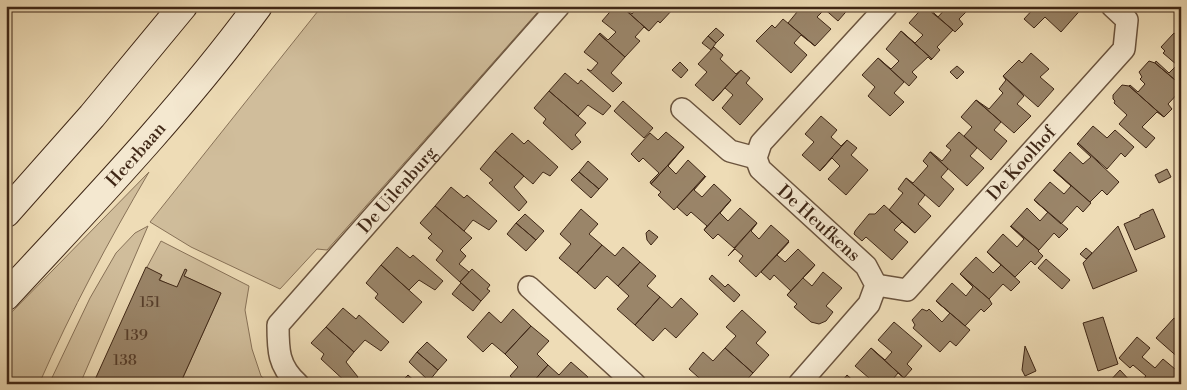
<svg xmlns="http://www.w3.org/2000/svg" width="1187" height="390" font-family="'Libre Bodoni',serif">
  <rect width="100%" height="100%" fill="#eedcb6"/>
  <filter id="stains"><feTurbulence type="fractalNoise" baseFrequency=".004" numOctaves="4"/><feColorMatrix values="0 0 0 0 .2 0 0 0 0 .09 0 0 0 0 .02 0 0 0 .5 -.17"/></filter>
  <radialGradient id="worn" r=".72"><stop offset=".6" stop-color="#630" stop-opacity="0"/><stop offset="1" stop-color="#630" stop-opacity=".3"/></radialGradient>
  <path fill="#d0bd9b" stroke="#887258" d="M322 6H543L327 250 317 249 280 289 191 247 150 222Z
    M149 172C108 242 72 309 39 384H6V318Z
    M148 226 80 384H49L90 298 116 253 135 233Z
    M161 241 249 286 245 310 252 349 261 376 270 384H180L221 293 184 276 186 269 177 288 160 280 162 275 146 269Z"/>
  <path fill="#9a8569" stroke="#3f2716" d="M615 6H621L649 31 644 27 635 37 640 41 625 57 599 34 600 33 608 40 616 32 602 21Z
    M621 6 632 14 639 6 675 7 660 23 658 21 649 31Z
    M802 6H821L825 9 817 17 831 29 815 46 788 23Z
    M821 6H851L838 21Z
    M924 6 953 30 937 47 940 50 932 59 901 31 915 43 923 35 909 23Z
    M926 6 938 17 946 8 943 6H972L959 19 963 24 955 32Z
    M1036 6H1084L1061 32 1045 17 1034 28 1024 19Z
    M783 19 815 46 801 35 794 43 807 55 791 73 756 41 772 25 775 28Z
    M716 28 724 35 716 43 708 36Z
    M901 31 932 59 931 60 928 57 912 72 917 77 909 86 878 58 891 69 899 61 886 49Z
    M1174 33 1178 36H1181V85L1155 63 1156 61 1169 73 1177 65 1163 53 1165 51 1161 47Z
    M599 34 625 57 611 73 622 83 613 92 587 69 591 71 598 63 584 52Z
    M708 36 716 43 711 50 702 43Z
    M714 47 723 55 720 59 736 74 741 70 713 101 695 85 707 72 698 64Z
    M1031 53 1049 69 1040 77 1054 89 1038 107 1003 76 1019 60 1022 63Z
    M878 58 904 82 894 93 904 102 890 116 868 96 875 87 862 75Z
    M1149 61 1155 63 1181 85V90L1168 104 1172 109 1164 117 1129 86 1130 85 1138 92 1145 84 1140 79 1142 77 1139 72Z
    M680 62 688 70 681 78 672 70Z
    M957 66 964 72 957 79 950 72Z
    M741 70 750 78 746 83 763 99 740 125 722 108 733 95 725 88 713 101Z
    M565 73 578 84 581 80 611 106 603 115 588 105 578 116 549 91Z
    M1003 76 1024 96 1017 104 1031 116 1014 133 976 100 989 109 1003 93 999 89 1006 80Z
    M1122 85 1129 86 1164 117 1157 112 1142 127 1155 138 1146 148 1119 124 1127 115 1114 103 1115 101 1113 99V95Z
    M549 91 586 123 575 135 581 142 572 150 543 123 546 119 534 108Z
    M976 100 1001 122 994 130 1007 141 991 160 964 136 972 127 961 117Z
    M623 101 653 128 644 138 614 111Z
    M821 116 837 130 831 137 841 146 847 140 820 171 802 155 814 142 805 134Z
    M1093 126 1107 138 1115 130 1134 147 1125 157 1121 153 1107 169 1078 143Z
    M666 132 684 147 651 184 650 182 659 173 643 158 639 162 631 154 650 133 658 140Z
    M959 132 977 148 970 156 984 168 967 186 930 152H931L942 161 951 150 946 146Z
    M512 133 524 144 528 140 558 167 550 176 543 172 533 184 495 151Z
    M847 140 857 148 851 155 868 170 846 195 828 179 840 166 832 158 820 171Z
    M1078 143 1119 182 1107 195 1102 190 1090 202 1054 170 1070 152 1083 164 1091 157 1077 144Z
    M684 147 668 166 676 174 688 160 705 176 674 210 658 195 661 192 651 184Z
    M495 151 524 176 514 187 527 202 519 211 489 183 493 180 480 169Z
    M930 152 948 169 941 177 954 189 939 207 906 178 913 183 928 166 923 161Z
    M588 161 608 179 599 189 579 172Z
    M1167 169 1171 177 1159 183 1155 175Z
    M1053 170 1091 203 1083 212 1077 206 1061 224 1034 200 1050 182 1064 194 1071 186Z
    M579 172 599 189 591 198 571 180Z
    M706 176 694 190 702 197 714 184 731 200 704 230 707 226 691 212 687 216 677 207Z
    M906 178 925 195 918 204 931 216 915 233 889 210 903 193 898 189Z
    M451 187 464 198 467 195 497 221 489 230 473 220 464 231 435 206Z
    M731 200 720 213 728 221 740 208 757 223 734 248 718 234 713 239 704 230Z
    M1034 200 1068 229 1059 238 1054 233 1039 250 1011 226 1027 208 1040 221 1048 212Z
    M884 205 915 233 902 222 894 230 908 242 892 260 866 237 862 241 854 234 855 231 869 214H875Z
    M435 206 472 238 460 250 466 256 459 264 469 272 460 282 436 260 443 251 428 238 432 234 420 223Z
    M581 209 598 224 589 234 602 245 577 273 559 258 571 244 560 234Z
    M1153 209 1165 237 1135 250 1124 224 1140 217V215Z
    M525 214 544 231 536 240 516 223Z
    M516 223 536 240 526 251 507 234Z
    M757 223 751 231 759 239 771 225 789 241 756 277 739 261 743 256 735 249 728 256Z
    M1010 226 1039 250 1038 251 1043 256 1035 265 1031 261 1015 277 987 252 1003 234 1017 247 1024 239Z
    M1118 226 1137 271 1093 289 1083 263Z
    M649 230 658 237 651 245 647 240 646 233Z
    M789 242 777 255 785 262 798 249 815 265 787 295 791 291 774 275 770 280 761 272Z
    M602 245 615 256 623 247 640 262 618 286 607 276 595 289 577 273Z
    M397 247 410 258 413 255 443 281 435 290 419 280 409 290 381 265Z
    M1086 248 1092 253 1086 259 1080 254Z
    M987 252 1020 282 1011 291 1003 284 989 299 960 274 976 257 993 273 1001 265Z
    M1046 259 1070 280 1062 289 1038 268Z
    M640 262 656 276 647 286 660 297 635 325 617 309 629 296 618 286Z
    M381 265 422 302 403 323 375 298 378 294 366 283Z
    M815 265 803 278 812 286 823 272 842 288 826 306 833 312 826 321 819 324 811 322 794 307 797 304 787 295Z
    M146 267 162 275 159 280 177 287 185 269 187 270 184 276 221 293 180 384H93Z
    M472 269 490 285 487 289 490 291 481 301 460 282Z
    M960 274 989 299 992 304 984 312 981 309 965 326 936 301 952 283 966 296 973 287Z
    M712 275 725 287 728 284 740 295 734 302 709 279Z
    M461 283 481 301 473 311 452 294Z
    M660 297 672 308 681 298 698 314 676 338 665 328 653 341 635 325Z
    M936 301 970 330 956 346 950 341 940 352 913 328 915 325 912 320 922 309 927 311 929 309 942 322 950 313Z
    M343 308 356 319 359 315 389 342 381 351 365 340 354 352 326 327Z
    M513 309 531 326 505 354 492 343 483 352 467 337 489 312 501 323Z
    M742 310 766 332 756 343 769 355 753 373 725 348 736 336 726 327Z
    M1103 317 1118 364 1098 371 1083 323Z
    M1174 318 1181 323V360L1156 338Z
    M894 322 922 346 907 364 912 369 904 378 871 348 885 360 892 352 878 340Z
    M531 326 549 341 537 354 548 365 531 384H519L510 376 518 367 505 354Z
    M326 327 354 352 346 362 358 377 352 384H348L321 359 324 354 311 343Z
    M1137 337 1150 348 1142 357 1155 368 1163 359 1181 374 1180 384 1140 383 1146 376 1133 365 1130 368 1119 358Z
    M427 342 447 360 438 370 417 352Z
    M1025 346 1036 371 1025 376 1022 370Z
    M725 348 753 373 743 384H729L724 379 720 384H706L689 369 703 352 713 361Z
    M871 348 904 378 898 373 889 384H864L869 378 855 366Z
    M417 352 438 370 429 381 409 362Z
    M571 362 588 377 582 384H531L548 365 559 375Z
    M1120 370 1133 384H1107Z
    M408 375 418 384H399Z
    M847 375 857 384H840Z"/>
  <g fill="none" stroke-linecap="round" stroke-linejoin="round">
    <defs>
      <g id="minor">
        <path d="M682 109 730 151 756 158"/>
        <path id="s1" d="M876 285 907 290 1124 49 1127 20 1112 6"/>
        <path d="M529 287 635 384"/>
        <path id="s2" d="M298 384C278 366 278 350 278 325L559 6"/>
        <path d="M799 384 869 304 876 285 866 266 760 169 756 158 761 143 887 6"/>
      </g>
      <g id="secondary">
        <path d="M6 213 92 116 183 6"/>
        <path id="s3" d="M6 296C93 202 182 109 258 6"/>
      </g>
    </defs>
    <use href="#minor" stroke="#6b543e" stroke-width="24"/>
    <use href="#secondary" stroke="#3f2716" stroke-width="30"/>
    <use href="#minor" stroke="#f4e8d0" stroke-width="21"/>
    <use href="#secondary" stroke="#f4e8d0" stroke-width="28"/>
  </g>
  <g text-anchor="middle" stroke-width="5" stroke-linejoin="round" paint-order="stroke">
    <g font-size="15" fill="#563e2b">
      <text x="150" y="307">151</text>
      <text x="136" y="340">139</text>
      <text x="125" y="365">138</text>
    </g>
    <g font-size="18" fill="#3f2716" stroke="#f4e8d0">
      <text dy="6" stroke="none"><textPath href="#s3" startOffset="192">Heerbaan</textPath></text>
      <text dy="6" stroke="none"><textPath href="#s1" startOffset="202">De Koolhof</textPath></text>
      <text dy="6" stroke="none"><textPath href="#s2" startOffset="245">De Uilenburg</textPath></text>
      <text transform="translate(819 223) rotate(42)" y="6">De Heufkens</text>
    </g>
  </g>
  <rect width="1187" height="390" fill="none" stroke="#eedcb6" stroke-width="25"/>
  <rect x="8" y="8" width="1172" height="375" fill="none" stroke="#3f2716" stroke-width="2.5"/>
  <rect x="12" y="12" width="1162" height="365" fill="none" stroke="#3f2716"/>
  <rect width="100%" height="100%" filter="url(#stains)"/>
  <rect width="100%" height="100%" fill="url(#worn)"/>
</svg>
